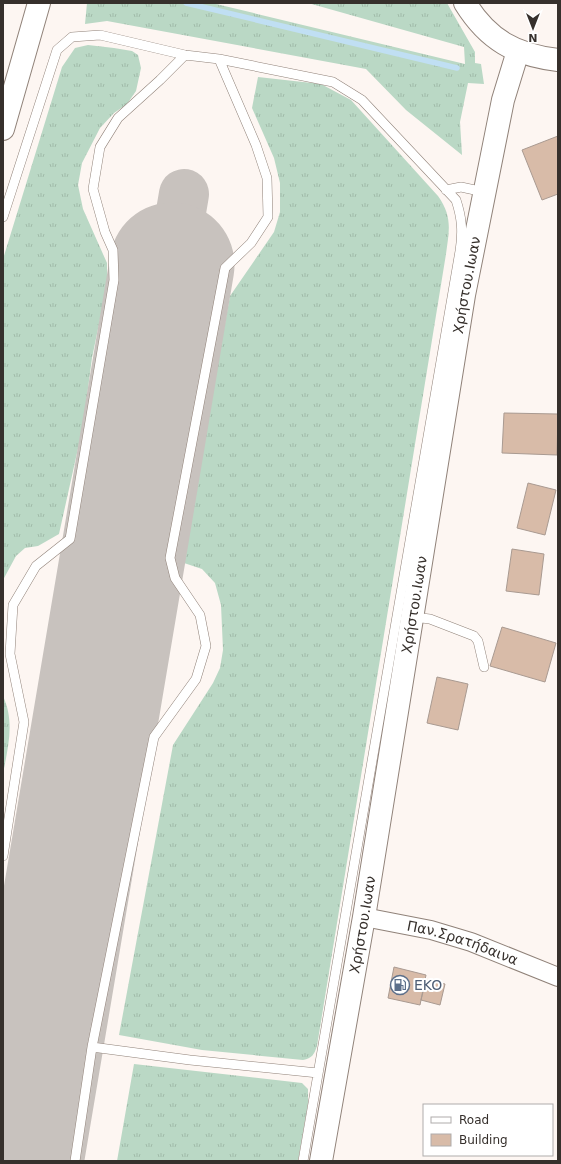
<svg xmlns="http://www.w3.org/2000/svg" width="561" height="1164" font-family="'DejaVu Sans',sans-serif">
  <defs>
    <pattern id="grass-tufts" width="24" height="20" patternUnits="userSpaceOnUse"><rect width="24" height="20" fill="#bad8c5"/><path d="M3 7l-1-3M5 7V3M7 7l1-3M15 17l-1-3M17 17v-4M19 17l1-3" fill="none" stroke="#a0baa9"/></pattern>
  </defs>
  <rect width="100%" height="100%" fill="#fdf6f2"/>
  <path fill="url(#grass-tufts)" d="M87 3H212L465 64 464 47 308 3H447L475 52V63L481 64 484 84 468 83 460 122 462 155 406 110 366 69 107 21 85 24Z
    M88 45 114 48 132 51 138 55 141 68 136 91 127 104 114 113 100 128 82 163 78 185 83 209 107 263V285L92 358 83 426 59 534 38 546 25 548 16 556 3 580V259L62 67 75 48Z
    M258 77 321 84 351 100 438 196C453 217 449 231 446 254L317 1046C314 1055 312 1058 303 1060L202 1050 119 1035 173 745 213 683 220 668 223 650 221 605 215 583 202 569 181 562 230 296 274 232 280 212V183L274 158 252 108Z
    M3 696C15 722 8 747 3 774Z
    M134 1064 302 1083 308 1089V1103L298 1161H117Z"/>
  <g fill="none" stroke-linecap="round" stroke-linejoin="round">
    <path stroke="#c0dff3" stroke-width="5.5" d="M186 3 457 68"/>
    <path stroke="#c8c2be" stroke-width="50" d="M172 265 184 194"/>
    <path stroke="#c8c2be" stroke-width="125" d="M21 1161 172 265"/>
  </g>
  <path fill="#d8bba8" stroke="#a99a91" d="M558 136V194L542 200 522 150Z
    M504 413 558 414 557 455 502 453Z
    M528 483 556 490 545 535 517 528Z
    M512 549 544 554 539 595 506 591Z
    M502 627 556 643 545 682 490 666Z
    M437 677 468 684 458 730 427 723Z
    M394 967 426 975 420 1005 388 998Z
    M426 980 445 984 440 1005 421 1000Z"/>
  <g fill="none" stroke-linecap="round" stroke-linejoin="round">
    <defs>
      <path id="lane" d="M446 190 461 187 484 192
        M3 217 57 50 72 37 100 35 185 55 219 59 333 82 362 100 456 200C462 218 463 232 460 251L303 1161
        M413 617 430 619 474 636 478 641 484 667
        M3 856 24 722 10 654 13 605 36 566 70 539 114 280 113 250 105 232 93 189 100 147 118 118 160 80 185 55
        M92 1047 190 1060 318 1073
        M75 1161 92 1047 154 737 196 679 206 646 200 615 175 578 170 558 225 268 251 243 268 217 267 178 256 145 219 59"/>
      <g id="street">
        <path id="s1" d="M364 917 431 930 471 942 558 977"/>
      </g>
      <g id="secondary">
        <path d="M465 3C488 40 515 55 558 60"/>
        <path d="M3 129 39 3"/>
        <path id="s2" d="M321 1161 364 917 464 295 503 100 518 51"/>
      </g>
    </defs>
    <use href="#lane" stroke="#908279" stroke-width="10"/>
    <use href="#street" stroke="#908279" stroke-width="20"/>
    <use href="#secondary" stroke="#908279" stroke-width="24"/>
    <use href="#lane" stroke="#fff" stroke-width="9"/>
    <use href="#street" stroke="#fff" stroke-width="18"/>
    <use href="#secondary" stroke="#fff" stroke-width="22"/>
  </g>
  <defs>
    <symbol id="fuel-ring" viewBox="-11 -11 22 22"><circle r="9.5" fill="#fff" stroke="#5c6f8a" stroke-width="1.5"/><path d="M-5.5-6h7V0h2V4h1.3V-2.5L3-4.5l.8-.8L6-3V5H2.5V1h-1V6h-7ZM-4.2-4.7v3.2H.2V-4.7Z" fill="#5c6f8a"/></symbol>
  </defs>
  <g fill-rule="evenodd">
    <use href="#fuel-ring" x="389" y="974" width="22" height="22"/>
  </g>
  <g text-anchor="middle" stroke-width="4" stroke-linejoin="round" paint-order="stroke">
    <g font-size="14" fill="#36302c" stroke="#fff">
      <text dy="5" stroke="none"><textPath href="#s2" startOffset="888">Χρήστου.Ιωαν</textPath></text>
      <text dy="5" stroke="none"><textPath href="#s2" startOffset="564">Χρήστου.Ιωαν</textPath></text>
      <text dy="5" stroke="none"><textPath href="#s2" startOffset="240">Χρήστου.Ιωαν</textPath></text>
      <text dy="5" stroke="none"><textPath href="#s1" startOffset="102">Παν.Σρατήδαινα</textPath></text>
    </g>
    <g font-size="14" fill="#4e5e75" stroke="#fff" text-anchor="start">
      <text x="414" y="990">EKO</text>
    </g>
  </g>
  <rect width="561" height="1164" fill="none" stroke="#36302c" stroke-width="8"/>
  <rect x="423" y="1104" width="130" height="52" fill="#ffffff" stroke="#afacab"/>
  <rect x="431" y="1117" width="20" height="6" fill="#ffffff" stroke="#afacab"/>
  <text x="459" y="1124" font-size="12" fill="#36302c">Road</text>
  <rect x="431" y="1134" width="20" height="12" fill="#d8bba8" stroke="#afacab"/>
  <text x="459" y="1144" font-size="12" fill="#36302c">Building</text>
  <g transform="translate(533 28) rotate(180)" stroke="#ffffff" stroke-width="3" paint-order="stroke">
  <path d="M0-3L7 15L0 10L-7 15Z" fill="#36302c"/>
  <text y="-6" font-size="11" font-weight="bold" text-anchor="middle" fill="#36302c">N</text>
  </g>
</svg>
